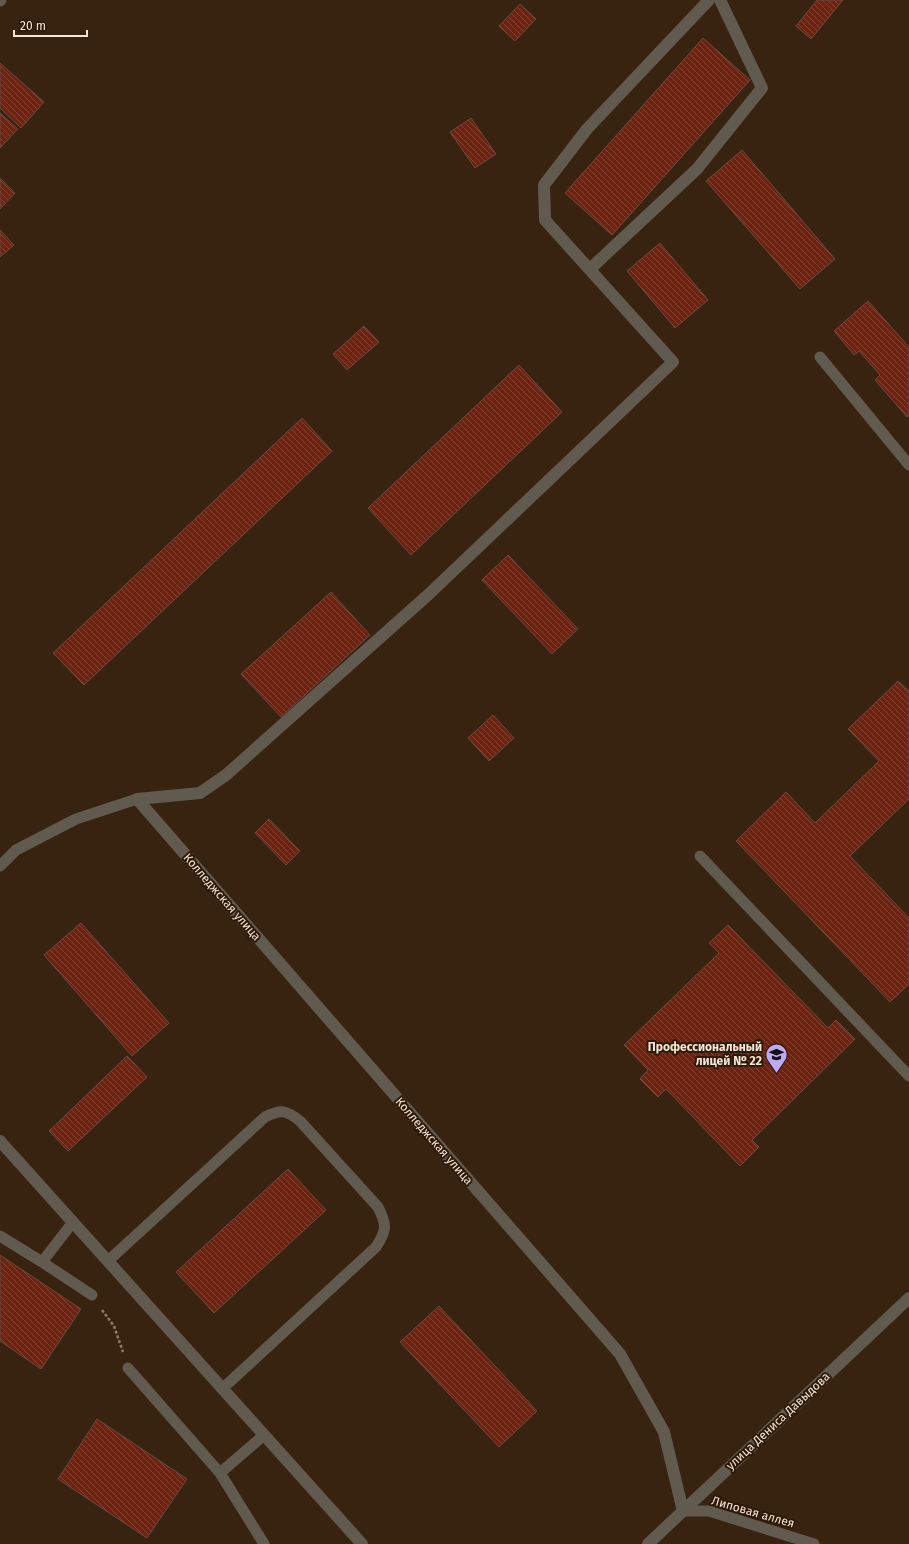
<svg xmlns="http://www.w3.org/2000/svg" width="909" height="1544" font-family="'Fira Sans',sans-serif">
  <defs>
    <pattern id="building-back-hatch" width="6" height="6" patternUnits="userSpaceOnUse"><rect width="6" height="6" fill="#6e2310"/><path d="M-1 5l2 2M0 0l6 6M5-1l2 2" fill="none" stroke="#834332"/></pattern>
  </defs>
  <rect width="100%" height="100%" fill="#382210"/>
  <path fill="url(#building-back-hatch)" stroke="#694a42" d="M817 0H843L811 39 796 26Z
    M520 4 536 19 515 41 499 26Z
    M703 38 750 80 612 235 565 193Z
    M0 63 44 102 21 128 0 108Z
    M0 113 18 129 0 148Z
    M471 118 496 154 475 168 450 132Z
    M742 150 835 259 800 289 706 181Z
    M0 178 15 193 0 209Z
    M0 230 14 245 0 257Z
    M660 243 708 300 675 328 627 271Z
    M868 301 909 347V415L907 417 875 380 880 375 859 351 854 355 834 331Z
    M364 326 379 342 347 370 333 354Z
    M519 365 562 412 411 555 368 508Z
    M302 418 332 451 84 685 53 653Z
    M508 555 578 629 552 654 482 580Z
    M331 592 370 635 281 717 241 674Z
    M898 681 909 691V799L850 856 909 918V984L890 1002 736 841 786 792 815 823 879 761 848 729Z
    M493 715 514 738 489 761 468 738Z
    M269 819 300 851 286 865 255 833Z
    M81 923 169 1023 132 1056 44 955Z
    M728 925 828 1028 836 1020 855 1039 752 1140 759 1147 740 1166 666 1089 658 1097 640 1079 648 1070 624 1045 719 953 709 943Z
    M127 1056 147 1077 68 1151 49 1131Z
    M288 1169 326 1210 214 1313 176 1272Z
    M0 1255 81 1309 41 1369 0 1341Z
    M439 1306 537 1411 499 1447 400 1342Z
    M97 1419 187 1479 147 1538 58 1479Z"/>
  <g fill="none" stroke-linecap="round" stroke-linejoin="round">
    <path stroke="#8c796a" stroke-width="2.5" stroke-dasharray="3 2" stroke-linecap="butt" d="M102 1310 114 1326 123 1352"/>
    <path stroke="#615b4f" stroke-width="11" d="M0 1 1 0
      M820 357 909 465
      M700 856 909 1076
      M0 866 16 850 76 819 137 799
      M0 1236 42 1262 73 1222
      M108 1261 265 1117C281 1109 286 1110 300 1121L378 1207C387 1225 387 1230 376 1247L222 1389
      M42 1262 92 1295
      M128 1368 220 1473 264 1544
      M220 1473 264 1435
      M683 1511H709L814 1544"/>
    <path stroke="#615b4f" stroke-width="12" d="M590 269 697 169 762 88 720 0
      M137 799 200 793 226 775 429 594 673 362 545 220 544 185 587 129 709 0
      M137 799 620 1354 664 1432 683 1511
      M0 1141 362 1544
      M648 1544 909 1298"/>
  </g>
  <defs>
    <symbol id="school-pin" viewBox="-11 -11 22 30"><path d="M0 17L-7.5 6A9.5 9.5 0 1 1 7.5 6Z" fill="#bea9f5" stroke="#2e1906"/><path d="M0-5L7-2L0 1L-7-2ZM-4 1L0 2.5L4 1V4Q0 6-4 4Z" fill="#111"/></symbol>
  </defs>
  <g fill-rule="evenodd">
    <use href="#school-pin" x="764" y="1042" width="25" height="34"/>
  </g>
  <g text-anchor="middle" stroke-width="4" stroke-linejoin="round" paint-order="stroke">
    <g font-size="12" fill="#f4e5d9" stroke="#2e1906">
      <text transform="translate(222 897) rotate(49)" y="4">Колледжская улица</text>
      <text transform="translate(434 1141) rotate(49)" y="4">Колледжская улица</text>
      <text transform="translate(778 1421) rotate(-43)" y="4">улица Дениса Давыдова</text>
      <text transform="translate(753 1512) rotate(16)" y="4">Липовая аллея</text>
    </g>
    <g font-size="12" font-weight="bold" fill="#f4e5d9" stroke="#2e1906" text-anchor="end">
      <text x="762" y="1051">Профессиональный<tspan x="762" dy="14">лицей № 22</tspan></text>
    </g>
  </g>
  <path d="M14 30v6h73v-6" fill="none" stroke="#f4e5d9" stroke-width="2"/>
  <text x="20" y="30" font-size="12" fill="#f4e5d9" stroke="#2e1906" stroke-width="3" paint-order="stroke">20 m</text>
</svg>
